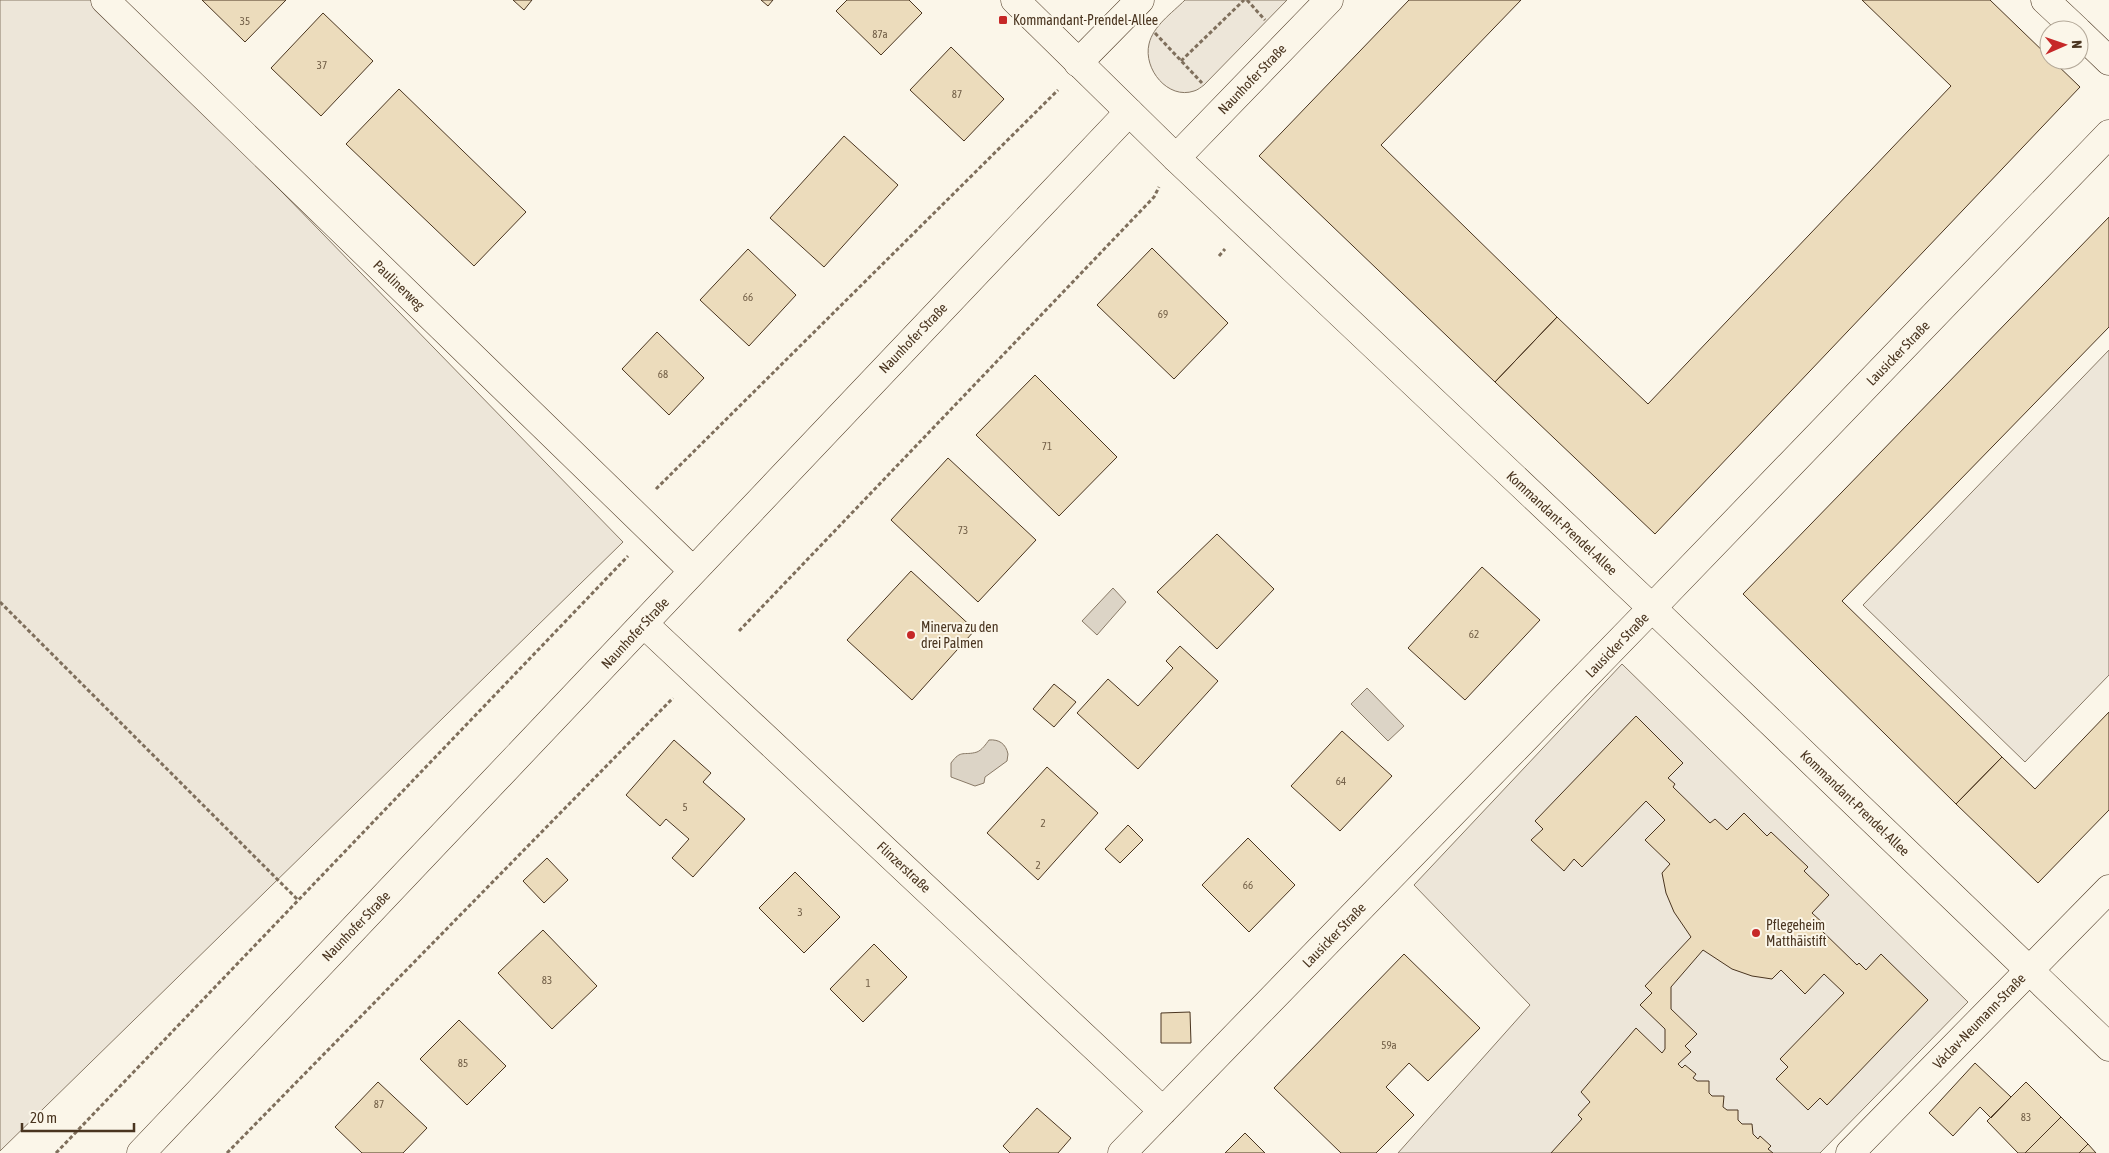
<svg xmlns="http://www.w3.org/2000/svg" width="2109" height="1153" font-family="'Asap Condensed',sans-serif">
  <rect width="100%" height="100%" fill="#fbf6e9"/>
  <path fill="#ede6d9" stroke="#887966" d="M0 0H95L623 542 0 1151Z
    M1185 0H1287L1204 85C1201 87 1198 90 1194 91 1168 100 1143 69 1149 44 1153 26 1172 13 1185 0Z
    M2109 350V675L2025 762 1863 605Z
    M1622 664 1968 1002 1820 1153H1398L1530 1005 1414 885Z"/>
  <path fill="#dcd4c6" stroke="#887966" d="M1113 588 1126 602 1097 635 1082 621Z
    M1367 688 1404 726 1388 741 1351 704Z
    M989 740C999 739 1006 744 1008 754L1007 761 985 777 984 783 975 786 951 777V763C961 749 964 756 977 752 982 750 986 744 989 740Z"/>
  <path fill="#ecdcbc" stroke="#4a3520" d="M202 0H286L245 42Z
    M513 0H532L524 10Z
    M761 0H773L768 6Z
    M847 0H909L922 13 881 55 836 11Z
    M1409 0H1521L1381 145 1557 317 1495 382 1259 156Z
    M1862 0H1990L2049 57V60H2052L2080 87 1655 534 1495 382 1557 317 1648 404 1951 86Z
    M323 13 373 61 321 116 271 68Z
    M951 47 1004 99 964 141 910 90Z
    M399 89 526 212 474 266 346 144Z
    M844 136 898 185 824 267 770 218Z
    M2109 217V327L1842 601 2002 757 1956 804 1743 594Z
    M1152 248 1228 323 1174 379 1097 305Z
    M748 249 796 295 749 346 700 300Z
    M657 332 704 378 669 415 622 369Z
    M1035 375 1117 457 1059 516 976 435Z
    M948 458 1036 540 978 602 891 520Z
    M1217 534 1274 589 1217 649 1157 592Z
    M1482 567 1540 620 1465 700 1408 648Z
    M911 571 975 630 912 700 847 640Z
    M1180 646 1218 681 1138 769 1077 713 1108 679 1138 706 1173 668 1166 661Z
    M1054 684 1076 702 1054 727 1033 709Z
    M2109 712V810L2038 883 1956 804 2002 757 2035 789Z
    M1636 716 1683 763 1668 778 1675 784 1673 787 1710 823 1715 819 1727 830 1744 813 1767 836 1771 832 1808 867 1804 871 1829 895 1812 913 1824 924 1820 929 1857 965 1859 963 1866 970 1881 954 1928 1000 1827 1105 1820 1098 1808 1110 1776 1079 1788 1067 1780 1059 1844 993 1824 974 1805 994 1781 970 1772 979 1752 976 1732 969 1703 950 1671 987V1009L1697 1034 1685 1046 1691 1052 1678 1064 1682 1068 1685 1065 1696 1074 1693 1078 1697 1081H1709V1093L1712 1096H1724L1723 1107 1727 1110H1738V1120L1742 1124H1752L1753 1134 1758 1139 1760 1136 1771 1146 1768 1149 1773 1153H1551L1582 1119 1578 1115 1590 1102 1581 1092 1636 1028 1662 1053 1665 1049V1029L1640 1005 1652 993 1645 986 1691 937 1674 912 1666 893 1662 873 1670 864 1645 840 1665 820 1646 801 1582 867 1574 859 1564 871 1531 840 1543 829 1535 821Z
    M1342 731 1392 776 1340 831 1291 786Z
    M674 740 711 773 703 782 745 819 693 877 672 858 689 839 666 819 660 826 626 795Z
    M1047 767 1098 813 1038 880 987 833Z
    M1128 825 1143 840 1120 863 1105 849Z
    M1248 838 1295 885 1249 932 1202 885Z
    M547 858 568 880 544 903 523 881Z
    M795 872 840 917 804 953 759 908Z
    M543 930 597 986 552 1029 498 973Z
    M874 944 907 977 863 1022 830 989Z
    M1404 954 1480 1028 1428 1081 1409 1063 1386 1087 1414 1115 1376 1153H1341L1274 1088Z
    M1190 1012 1191 1043H1161V1013Z
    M459 1020 506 1066 467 1105 420 1059Z
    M1975 1063 2011 1097 1991 1118 1980 1107 1953 1136 1929 1113Z
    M378 1082 427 1128 403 1153H362L335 1127Z
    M2026 1082 2061 1117 2025 1153H2018L1987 1121Z
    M1037 1108 1071 1138 1058 1153H1010L1003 1146Z
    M2061 1117 2088 1144 2079 1153H2025Z
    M1245 1133 1265 1153H1225Z
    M2088 1144 2096 1153H2079Z"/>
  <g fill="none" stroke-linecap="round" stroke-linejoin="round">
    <defs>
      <path id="minor" d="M105 0 692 570
        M2045 0 2077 30
        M2079 32 2109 61
        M1078 63 1140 0
        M1176 158 1329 0
        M644 624 1163 1111
        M141 1153 1129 112
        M1122 1153 1652 608 2109 134
        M1850 1153 2109 889"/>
      <path id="major" d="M1015 0 1176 158 1652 608 2109 1047"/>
    </defs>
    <use href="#minor" stroke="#4a3520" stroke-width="29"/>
    <use href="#major" stroke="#4a3520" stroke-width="29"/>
    <path stroke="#7f6f5c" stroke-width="3" stroke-dasharray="4 2.5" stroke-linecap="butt" d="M1247 0 1265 20
      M1155 33 1202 83
      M1181 61 1244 0
      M1219 256 1225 249
      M656 489 1058 90
      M0 602 298 900
      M739 631 1154 197 1159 187
      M56 1153 628 556
      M227 1153 673 698"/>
    <use href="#minor" stroke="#fbf6e9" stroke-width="28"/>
    <use href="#major" stroke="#fbf6e9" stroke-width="28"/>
  </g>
  <g fill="#c62828" stroke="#fbf6e9" stroke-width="2">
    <rect x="998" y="15" width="10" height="10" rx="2.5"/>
    <circle cx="911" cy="635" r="5"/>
    <circle cx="1756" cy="933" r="5"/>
  </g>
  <g text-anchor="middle" stroke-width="4" stroke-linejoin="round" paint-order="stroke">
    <g font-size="11" fill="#725f47">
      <text x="245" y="25">35</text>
      <text x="880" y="38">87a</text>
      <text x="322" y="69">37</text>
      <text x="957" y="98">87</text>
      <text x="748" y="301">66</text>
      <text x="1163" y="318">69</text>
      <text x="663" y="378">68</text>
      <text x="1047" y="450">71</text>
      <text x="963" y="534">73</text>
      <text x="1474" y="638">62</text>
      <text x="1341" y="785">64</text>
      <text x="685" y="811">5</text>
      <text x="1043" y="827">2</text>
      <text x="1038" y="869">2</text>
      <text x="1248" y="889">66</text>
      <text x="800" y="916">3</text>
      <text x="547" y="984">83</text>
      <text x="868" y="987">1</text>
      <text x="1389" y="1049">59a</text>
      <text x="463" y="1067">85</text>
      <text x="379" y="1108">87</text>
      <text x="2026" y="1121">83</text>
    </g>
    <g font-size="14" fill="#4a3520" stroke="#fbf6e9" text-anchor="start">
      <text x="1013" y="25">Kommandant-Prendel-Allee</text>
      <text x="921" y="632">Minerva zu den<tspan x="921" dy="16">drei Palmen</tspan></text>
      <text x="1766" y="930">Pflegeheim<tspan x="1766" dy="16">Matthäistift</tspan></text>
    </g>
    <g font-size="14" fill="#4a3520" stroke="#fbf6e9">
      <text transform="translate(1252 79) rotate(-46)" y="5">Naunhofer Straße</text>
      <text transform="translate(399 285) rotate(44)" y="5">Paulinerweg</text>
      <text transform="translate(913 338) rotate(-46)" y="5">Naunhofer Straße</text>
      <text transform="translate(1898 353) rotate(-46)" y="5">Lausicker Straße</text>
      <text transform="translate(1562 523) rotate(43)" y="5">Kommandant-Prendel-Allee</text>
      <text transform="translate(635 633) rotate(-47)" y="5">Naunhofer Straße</text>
      <text transform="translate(1617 645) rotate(-46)" y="5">Lausicker Straße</text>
      <text transform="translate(1855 803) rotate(44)" y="5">Kommandant-Prendel-Allee</text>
      <text transform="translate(904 867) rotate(43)" y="5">Flinzerstraße</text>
      <text transform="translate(356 926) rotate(-46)" y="5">Naunhofer Straße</text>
      <text transform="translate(1334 935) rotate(-46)" y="5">Lausicker Straße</text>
      <text transform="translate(1979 1021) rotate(-46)" y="5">Václav-Neumann-Straße</text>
    </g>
  </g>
  <g transform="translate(2064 45) rotate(88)"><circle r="24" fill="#fbf6e9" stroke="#b4a999"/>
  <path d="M0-4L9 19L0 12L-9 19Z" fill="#c62828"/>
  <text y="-8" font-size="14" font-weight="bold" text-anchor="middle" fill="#4a3520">N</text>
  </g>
  <path d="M22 1123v8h112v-8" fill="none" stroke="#4a3520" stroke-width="2.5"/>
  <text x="30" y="1123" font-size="15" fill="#4a3520" stroke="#fbf6e9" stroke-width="4" paint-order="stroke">20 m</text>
</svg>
